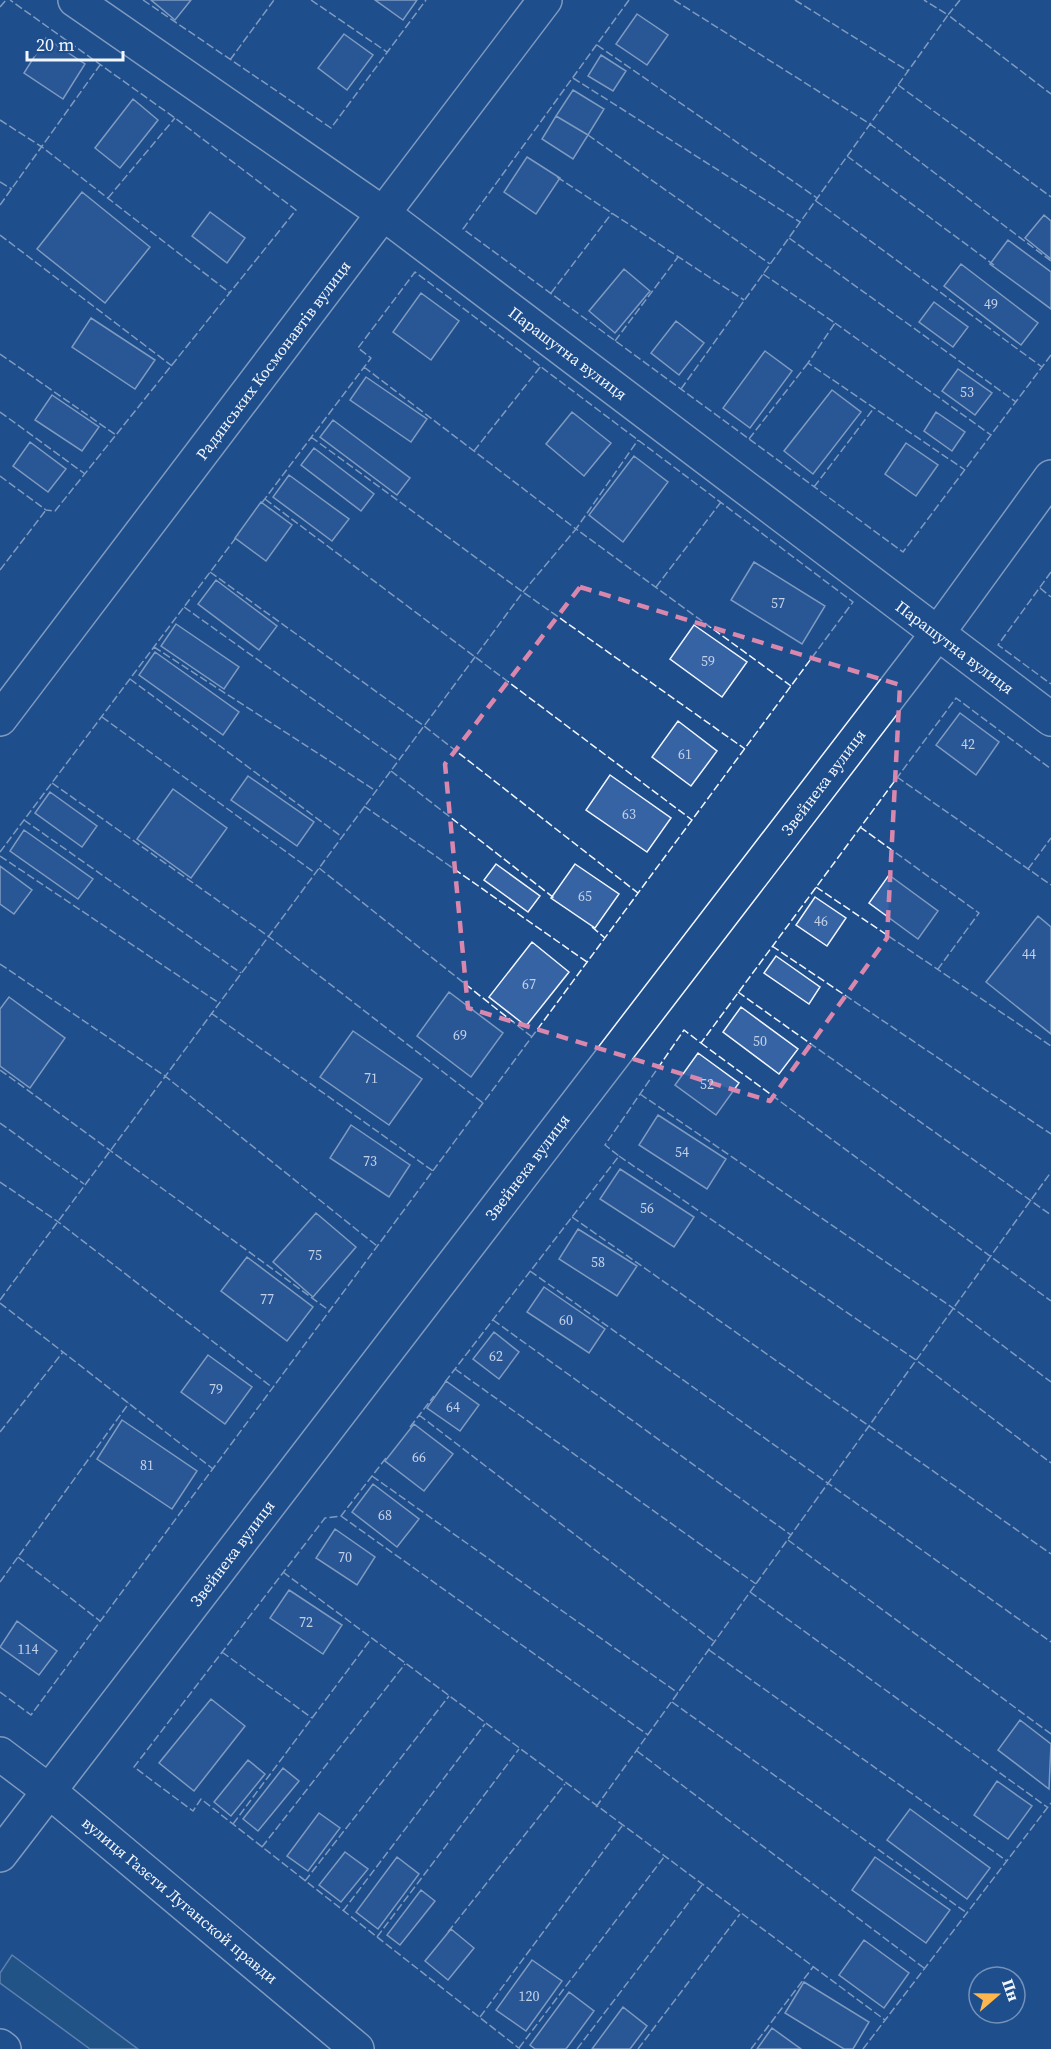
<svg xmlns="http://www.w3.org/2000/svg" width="1051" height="2049" font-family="'Source Serif 4',serif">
  <rect width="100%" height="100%" fill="#1f4e8c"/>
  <path fill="#245a82" stroke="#a8bbd7" stroke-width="1.5" d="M12 1955 138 2049H90L0 1983V1973Z"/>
  <path fill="#3563a3" stroke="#f2f6ff" stroke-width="1.5" d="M151 0H191L175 20Z
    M375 0H417L403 20Z
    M637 14 668 35 647 65 616 44Z
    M344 34 373 55 347 90 318 68Z
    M46 38 85 64 63 99 24 73Z
    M601 55 626 71 613 91 588 76Z
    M573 90 604 109 588 135 556 116Z
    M133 99 158 120 120 168 95 148Z
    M556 116 588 135 573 159 542 139Z
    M527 157 560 178 536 214 504 192Z
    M82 192 150 247 105 303 37 249Z
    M210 212 245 238 227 263 192 236Z
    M1044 215 1051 221V259L1025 238Z
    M1008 240 1051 272V309L990 264Z
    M961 264 1038 323 1021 345 944 286Z
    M624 269 650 291 615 333 589 311Z
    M421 293 459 321 431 360 393 332Z
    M934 302 968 327 953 347 919 322Z
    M91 318 155 360 135 389 72 347Z
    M676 321 704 343 679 375 651 353Z
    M765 351 792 371 750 428 723 408Z
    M958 369 992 393 975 415 942 391Z
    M366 377 427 419 411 442 350 400Z
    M832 390 861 412 813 474 784 451Z
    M52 395 99 427 82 451 35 420Z
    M572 412 611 443 584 476 546 444Z
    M936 412 965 432 952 451 924 431Z
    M333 420 410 478 397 495 320 437Z
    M30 442 66 469 48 492 13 466Z
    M906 443 938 465 916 496 885 474Z
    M314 448 374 494 361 511 301 465Z
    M634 456 668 482 623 542 589 515Z
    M289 475 349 519 332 541 273 497Z
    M261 502 292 525 266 561 235 538Z
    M754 562 825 606 802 644 731 600Z
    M216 580 277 626 259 650 198 604Z
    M176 624 239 667 224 689 161 646Z
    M694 625 747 662 722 697 670 659Z
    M155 652 239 712 223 735 139 675Z
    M960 713 999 742 976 775 936 745Z
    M678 721 717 751 691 786 652 757Z
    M610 775 671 818 647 852 586 810Z
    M248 776 314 822 297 846 231 800Z
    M173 789 227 828 191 878 137 839Z
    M50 792 97 826 82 847 35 813Z
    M24 830 93 879 78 899 10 851Z
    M496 864 540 896 528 912 484 880Z
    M575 864 619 894 595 928 551 898Z
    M0 866 32 890 14 914 0 904Z
    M889 875 938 911 918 939 869 903Z
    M815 897 846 918 827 946 796 925Z
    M1038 916 1051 927V1034L986 982Z
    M532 942 569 972 526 1026 489 997Z
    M776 956 820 987 809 1004 764 973Z
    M449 992 503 1033 471 1077 417 1036Z
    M9 997 65 1038 30 1088 0 1066V1009Z
    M741 1007 798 1049 779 1074 723 1032Z
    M353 1031 422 1079 389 1125 320 1077Z
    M698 1053 739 1083 716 1115 675 1085Z
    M658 1115 726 1159 707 1189 639 1145Z
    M351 1125 410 1165 389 1197 330 1158Z
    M620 1169 694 1217 674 1247 600 1199Z
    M316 1213 356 1247 313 1297 273 1262Z
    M578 1229 637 1266 617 1296 559 1259Z
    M247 1257 313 1307 287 1341 221 1291Z
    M544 1287 605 1329 589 1353 527 1312Z
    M494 1332 519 1352 499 1379 473 1359Z
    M208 1355 252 1387 225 1424 181 1392Z
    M446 1381 479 1405 460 1431 427 1408Z
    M122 1420 197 1471 172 1509 97 1459Z
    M414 1424 453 1454 424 1491 385 1461Z
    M373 1484 419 1519 397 1547 352 1512Z
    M335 1529 375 1557 357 1585 316 1558Z
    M289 1590 342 1625 323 1654 270 1618Z
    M17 1621 57 1651 39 1675 0 1647Z
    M211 1699 245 1726 194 1791 159 1763Z
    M1020 1720 1051 1744 1049 1789 998 1750Z
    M248 1760 265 1774 231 1816 214 1802Z
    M283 1768 299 1781 258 1831 243 1819Z
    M997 1781 1032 1806 1008 1839 974 1815Z
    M910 1809 990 1868 967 1899 887 1840Z
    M319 1813 340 1828 308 1871 287 1856Z
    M345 1852 368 1869 341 1902 319 1885Z
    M397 1857 419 1874 378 1929 356 1912Z
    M875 1857 950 1910 926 1943 852 1890Z
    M421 1890 435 1901 400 1945 387 1935Z
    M451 1929 474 1948 448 1980 425 1961Z
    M864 1940 909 1973 884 2008 839 1975Z
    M532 1960 562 1981 526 2031 496 2010Z
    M804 1982 869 2022 853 2049H844L785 2013Z
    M569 1992 594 2011 566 2049H535L530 2045Z
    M623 2007 647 2026 630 2049H592Z
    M772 2028 801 2049H757Z"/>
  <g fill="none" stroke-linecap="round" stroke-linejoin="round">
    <defs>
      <path id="minor" d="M75 0 384 214 1051 719
        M0 719 545 0
        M0 1754 49 1791 357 2049
        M0 1855 937 634 1051 477
        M0 2046 4 2049"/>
    </defs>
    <use href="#minor" stroke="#f2f6ff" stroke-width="36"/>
    <use href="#minor" stroke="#1f4e8c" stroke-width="33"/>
    <path stroke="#f2f6ff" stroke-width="1.5" stroke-dasharray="8 3" stroke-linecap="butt" d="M143 0 331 128 426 0
      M311 0 387 52
      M629 0 463 229 903 552 1051 355
      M674 0 870 124 1051 261
      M795 0 908 71
      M960 0 948 15 1051 94
      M0 7 6 0
      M597 45 817 198
      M230 60 274 0
      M573 78 800 222
      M898 85 1051 197
      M0 120 42 147 230 293
      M588 135 770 264
      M847 156 994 265
      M557 177 744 300
      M0 182 12 189
      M108 198 175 118
      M816 201 1042 367
      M0 205 100 65
      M0 235 172 366
      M789 238 1016 402
      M763 274 835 323 808 363 965 470
      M551 293 612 213
      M835 323 991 435
      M615 341 678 257
      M0 354 116 435
      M364 367 576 529 638 440
      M681 389 948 15 924 0
      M0 412 85 474
      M311 437 523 592 745 749
      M749 439 808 363
      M474 451 541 366
      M0 476 46 510 55 511 296 210 175 118 10 0
      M814 487 874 408
      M265 499 692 820
      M0 570 46 510
      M210 572 424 726 638 893
      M1051 572 998 645 1051 684
      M656 587 721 502
      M1040 588 1051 597
      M184 607 398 760
      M154 647 376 791
      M130 679 342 837
      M102 717 315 873
      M391 771 554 898
      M897 777 1051 885
      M52 783 268 936 483 1103
      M364 806 587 962
      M24 820 241 973
      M860 827 979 913 938 969
      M0 852 238 535
      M0 856 219 1003
      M319 868 532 1037
      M1028 869 1051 838
      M816 887 1051 1046
      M592 927 605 938
      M772 946 1051 1134
      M0 964 165 1076 377 1246
      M738 992 1051 1215
      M211 1013 433 1171
      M701 1043 1051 1301
      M0 1070 330 1311
      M640 1094 953 1308 1051 1382
      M0 1123 84 1184
      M619 1156 916 1360 1051 1463
      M0 1182 57 1221 273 1388
      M572 1217 1051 1554
      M530 1271 1051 1642
      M0 1300 523 592 576 529 791 686
      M0 1303 213 1469
      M493 1320 791 1535
      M455 1369 756 1584
      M445 1382 619 1156 605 1145 684 1030 701 1043 956 698 1051 769
      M419 1415 715 1642
      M410 1427 434 1396
      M0 1432 63 1352
      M386 1458 341 1516 325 1518 134 1767 193 1811 201 1799 520 2049
      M372 1476 678 1693
      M341 1516 648 1735
      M788 1540 1051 1734
      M18 1557 100 1621
      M283 1572 885 2020
      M0 1582 129 1403
      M750 1592 1047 1807
      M709 1650 1007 1861
      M222 1652 312 1718
      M0 1692 31 1715 853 602 415 272 358 348 371 358 261 504
      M672 1702 967 1913
      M637 1751 924 1968
      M596 1807 1051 1172
      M233 1824 371 1639
      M262 1847 405 1664
      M305 1881 449 1696
      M343 1911 485 1724
      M448 1932 565 1784
      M377 1937 519 1749
      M480 2017 622 1826
      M519 2048 664 1857
      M577 2049 702 1885
      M638 2049 740 1914
      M751 2049 813 1967
      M863 2049 1051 1803"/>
  </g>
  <path d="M0 0H1051V2049H0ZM580 587 900 685 887 938 770 1101 468 1008 445 764Z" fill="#1f4e8c" fill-opacity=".55" fill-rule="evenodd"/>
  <path fill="none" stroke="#da87ad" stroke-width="4.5" stroke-dasharray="12 8" stroke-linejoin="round" d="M580 587 900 685 887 938 770 1101 468 1008 445 764Z"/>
  <g text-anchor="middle" stroke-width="4.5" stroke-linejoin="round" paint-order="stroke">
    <g font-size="14" fill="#c3d1e8">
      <text x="991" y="309">49</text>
      <text x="967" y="397">53</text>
      <text x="778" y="608">57</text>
      <text x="708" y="666">59</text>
      <text x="968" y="749">42</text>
      <text x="685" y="759">61</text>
      <text x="629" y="819">63</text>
      <text x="585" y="901">65</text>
      <text x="821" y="926">46</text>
      <text x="1029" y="959">44</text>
      <text x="529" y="989">67</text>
      <text x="460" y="1040">69</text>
      <text x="760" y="1046">50</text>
      <text x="371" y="1083">71</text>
      <text x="707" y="1089">52</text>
      <text x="682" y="1157">54</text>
      <text x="370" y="1166">73</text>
      <text x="647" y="1213">56</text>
      <text x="315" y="1260">75</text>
      <text x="598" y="1267">58</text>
      <text x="267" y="1304">77</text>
      <text x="566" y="1325">60</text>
      <text x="496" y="1361">62</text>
      <text x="216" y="1394">79</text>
      <text x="453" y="1412">64</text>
      <text x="419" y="1462">66</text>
      <text x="147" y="1470">81</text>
      <text x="385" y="1520">68</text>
      <text x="345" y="1562">70</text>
      <text x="306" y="1627">72</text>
      <text x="28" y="1654">114</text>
      <text x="529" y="2001">120</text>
    </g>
    <g font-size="16" fill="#f2f6ff" stroke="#1f4e8c">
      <text transform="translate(568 353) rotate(37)" y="6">Парашутна вулиця</text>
      <text transform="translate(273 360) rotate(-53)" y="6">Радянських Космонавтів вулиця</text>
      <text transform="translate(955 647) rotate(37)" y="6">Парашутна вулиця</text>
      <text transform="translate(823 782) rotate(-53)" y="6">Звейнека вулиця</text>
      <text transform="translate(527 1167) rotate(-53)" y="6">Звейнека вулиця</text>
      <text transform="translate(232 1553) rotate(-53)" y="6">Звейнека вулиця</text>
      <text transform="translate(180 1900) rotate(40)" y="6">вулиця Газєти Луганской правди</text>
    </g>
  </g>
  <g transform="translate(997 1995) rotate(70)"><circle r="28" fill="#1f4e8c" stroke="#7391ba" stroke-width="1.5"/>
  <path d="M0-4.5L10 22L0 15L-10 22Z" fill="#ffb74d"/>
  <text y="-9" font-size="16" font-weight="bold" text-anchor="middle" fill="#f2f6ff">Пн</text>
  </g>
  <path d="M27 51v9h96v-9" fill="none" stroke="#f2f6ff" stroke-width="3"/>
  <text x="36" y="51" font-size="18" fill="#f2f6ff" stroke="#1f4e8c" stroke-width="4.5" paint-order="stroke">20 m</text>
</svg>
